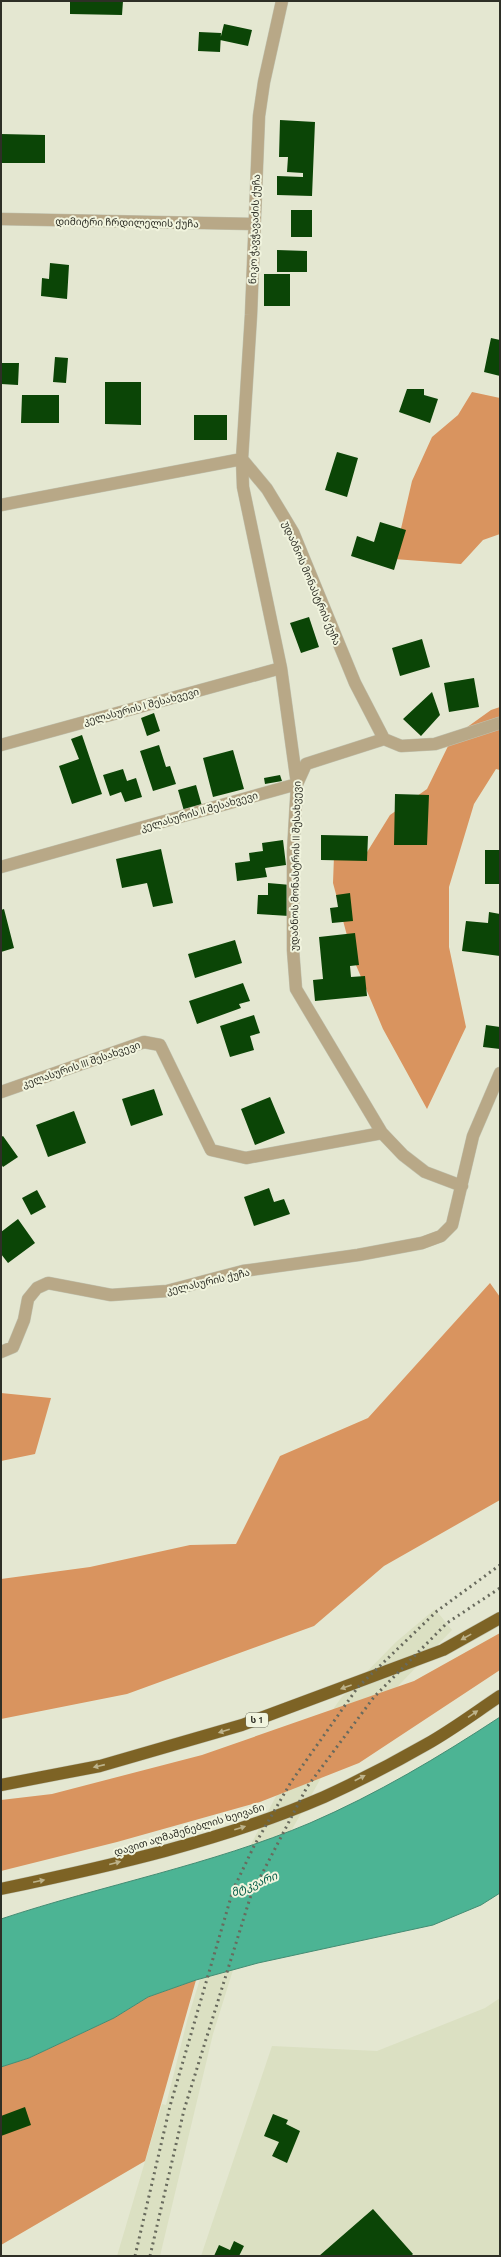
<svg xmlns="http://www.w3.org/2000/svg" width="501" height="2257" font-family="Ubuntu,'Noto Sans Georgian',sans-serif">
  <rect width="100%" height="100%" fill="#e4e7d1"/>
  <path fill="#dbe0c2" d="M435 1609 452 1630 375 1710 326 1769 258 1890 213 2034 160 2256H117L162 2104 166 2105 187 2021 209 1950 234 1877 287 1775 341 1698 396 1642Z
    M500 1998V2256H201L272 2046 377 2051 485 2008Z"/>
  <path fill="#d9945f" d="M472 392 500 398V534L483 540 461 564 394 559 412 481 432 437 458 415Z
    M500 707V770L496 769 474 804 449 887V947L466 1027 427 1109 383 1029 353 958 333 883 334 856 364 857 390 815 427 789 452 738 491 710Z
    M490 1283 500 1297V1500L384 1566 314 1626 127 1694 1 1719V1579L90 1567 190 1545 236 1544 280 1456 368 1418Z
    M1 1393 51 1398 35 1454 1 1461Z
    M500 1633V1670L359 1763 260 1802 117 1842 1 1871V1800L52 1794 202 1755 414 1681Z
    M196 1980 145 2161 1 2245V2067L29 2058 114 2018 148 1997Z"/>
  <path fill="#4cb494" stroke="#438c73" d="M500 1717V1893L481 1905 433 1925 258 1963 196 1980 148 1997 114 2018 29 2058 1 2067V1919C103 1885 211 1865 310 1823 377 1794 439 1757 500 1717Z"/>
  <path fill="#0b4506" d="M70 1H123L122 15 70 14Z
    M224 24 252 30 248 46 220 40Z
    M199 32 221 33 220 52 198 51Z
    M280 120 315 122 312 196 277 195V176L303 177V173L287 172 288 157H279Z
    M1 134 45 135V163H1Z
    M291 210H312V237H291Z
    M277 250 307 251V272H277Z
    M50 263 69 265 67 299 41 296 42 278 49 279Z
    M264 274H290V306H264Z
    M491 338 500 340V376L484 372Z
    M55 357 68 358 66 383 53 382Z
    M1 363H19L18 385 1 384Z
    M105 382H141V425L105 424Z
    M407 389H424V395L438 399 430 423 399 412Z
    M22 395H59V423H21Z
    M194 415H227V440H194Z
    M337 452 358 458 347 497 325 490Z
    M380 522 406 530 394 570 351 556 357 536 374 542Z
    M309 617 319 647 301 653 290 623Z
    M422 639 430 667 400 676 392 648Z
    M474 678 479 707 449 712 444 683Z
    M432 692 440 715 421 736 403 719Z
    M154 713 160 731 147 736 141 718Z
    M82 735 102 794 72 804 59 766 79 759 71 739Z
    M159 745 166 767 170 766 176 784 153 791 140 751Z
    M233 750 244 789 213 797 203 758Z
    M123 769 127 781 136 778 142 797 125 802 121 792 110 796 103 775Z
    M280 775 282 781 265 784 264 778Z
    M196 785 202 806 184 811 178 790Z
    M395 794 429 795 427 845H394Z
    M321 835 368 836 367 861 321 860Z
    M283 840 286 865 265 868 267 877 237 881 235 863 250 861 249 853 263 851 262 843Z
    M161 849 173 903 153 907 147 883 122 888 116 859Z
    M485 850H500V884H485Z
    M268 883 291 885 289 916 257 914 258 895H268Z
    M350 893 353 921 332 923 330 908 338 907 336 895Z
    M4 909 14 948 1 952V910Z
    M489 912 500 914V956L462 951 466 921 488 923Z
    M355 933 359 965 350 966 351 977 365 976 367 996 315 1001 313 980 323 979 319 937Z
    M235 940 242 963 195 978 188 954Z
    M243 983 250 1001 239 1004 241 1008 197 1024 189 1001Z
    M254 1015 260 1033 250 1036 254 1050 230 1057 220 1026Z
    M486 1025 500 1027V1049L483 1047Z
    M154 1089 163 1115 131 1126 122 1099Z
    M270 1097 285 1133 255 1145 241 1109Z
    M74 1111 86 1143 48 1157 36 1125Z
    M3 1136 18 1157 3 1167 1 1164V1137Z
    M269 1188 274 1202 284 1199 290 1214 254 1226 244 1197Z
    M37 1190 46 1207 31 1215 22 1198Z
    M18 1219 35 1243 8 1263 1 1254V1232Z
    M25 2107 31 2125 1 2136V2116Z
    M273 2114 288 2120 286 2124 300 2131 287 2163 272 2156 279 2142 264 2136Z
    M373 2209 413 2254 411 2256H319Z
    M234 2241 244 2246 239 2256H214L219 2245 230 2250Z"/>
  <g fill="none" stroke-linecap="round" stroke-linejoin="round">
    <defs>
      <path id="minor" d="M282 1 264 82 259 116 251 315 242 459 243 487 281 668 297 784 293 852V950L296 989 382 1133 403 1155 425 1172 462 1186
        M1 219 254 224
        M1 505 242 459 267 489 293 532 355 683 384 739 401 746 435 744 500 723
        M1 745 281 668
        M1 867 297 784 306 764 384 739
        M1 1092 144 1042 160 1045 211 1150 246 1158 382 1133
        M1 1352 13 1347 24 1320 28 1299 37 1288 48 1283 111 1295 167 1291 243 1271 358 1255 422 1243 441 1236 452 1225 473 1136 500 1073"/>
      <path id="highway" d="M1 1785 100 1766 242 1725 443 1650 500 1618
        M1 1889C110 1866 222 1841 324 1797 359 1781 394 1763 427 1744 452 1730 476 1712 500 1696"/>
    </defs>
    <use href="#minor" stroke="#c0c2af" stroke-width="13"/>
    <use href="#highway" stroke="#c0c2af" stroke-width="13"/>
    <use href="#minor" stroke="#b8a887" stroke-width="12"/>
    <use href="#highway" stroke="#7d6325" stroke-width="12"/>
    <path stroke="#686a5d" stroke-width="3" stroke-dasharray="2 4" stroke-linecap="butt" d="M135 2256 170 2106 233 1890 254 1846 291 1782 358 1687 437 1611 500 1565
      M150 2256 184 2110 251 1895 307 1787 374 1697 447 1623 500 1588"/>
  </g>
  <defs><path id="oneway-solid" d="M-6-.8H1V-3.2L6.5 0L1 3.2V.8H-6Z"/></defs>
  <g fill="#bdb38b">
    <use href="#oneway-solid" transform="translate(466 1637) rotate(151)"/>
    <use href="#oneway-solid" transform="translate(346 1687) rotate(160)"/>
    <use href="#oneway-solid" transform="translate(473 1714) rotate(-34)"/>
    <use href="#oneway-solid" transform="translate(224 1731) rotate(163)"/>
    <use href="#oneway-solid" transform="translate(99 1766) rotate(167)"/>
    <use href="#oneway-solid" transform="translate(360 1778) rotate(-27)"/>
    <use href="#oneway-solid" transform="translate(240 1828) rotate(-17)"/>
    <use href="#oneway-solid" transform="translate(115 1863) rotate(-15)"/>
    <use href="#oneway-solid" transform="translate(39 1881) rotate(-12)"/>
  </g>
  <g text-anchor="middle" stroke-width="4" stroke-linejoin="round" paint-order="stroke">
    <rect fill="#f1f4de" stroke="#686a5d" stroke-width="1" x="246" y="1713" width="22" height="14" rx="3"/>
    <g font-size="9" font-weight="bold" fill="#2e2f26">
      <text x="257" y="1723">ს 1</text>
    </g>
    <g font-size="10" fill="#2e2f26" stroke="#f1f4de">
      <text transform="translate(127 222) rotate(1)" y="4">დიმიტრი ჩრდილელის ქუჩა</text>
      <text transform="translate(254 229) rotate(-88)" y="4">ნიკო ჭავჭავაძის ქუჩა</text>
      <text transform="translate(312 583) rotate(67)" y="4">უდაბნოს მონასტრის ქუჩა</text>
      <text transform="translate(141 706) rotate(-15)" y="4">კელასურის I შესახვევი</text>
      <text transform="translate(199 811) rotate(-16)" y="4">კელასურის II შესახვევი</text>
      <text transform="translate(295 866) rotate(-89)" y="4">უდაბნოს მონასტრის II შესახვევი</text>
      <text transform="translate(81 1064) rotate(-19)" y="4">კელასურის III შესახვევი</text>
      <text transform="translate(208 1281) rotate(-13)" y="4">კელასურის ქუჩა</text>
      <text transform="translate(189 1829) rotate(-17)" y="4">დავით აღმაშენებლის ხეივანი</text>
    </g>
    <g font-size="11" font-style="italic" fill="#005b46" stroke="#f1f4de">
      <text transform="translate(254 1884) rotate(-22)" y="4">მტკვარი</text>
    </g>
  </g>
  <rect width="501" height="2257" fill="none" stroke="#2e2f26" stroke-width="4"/>
</svg>
